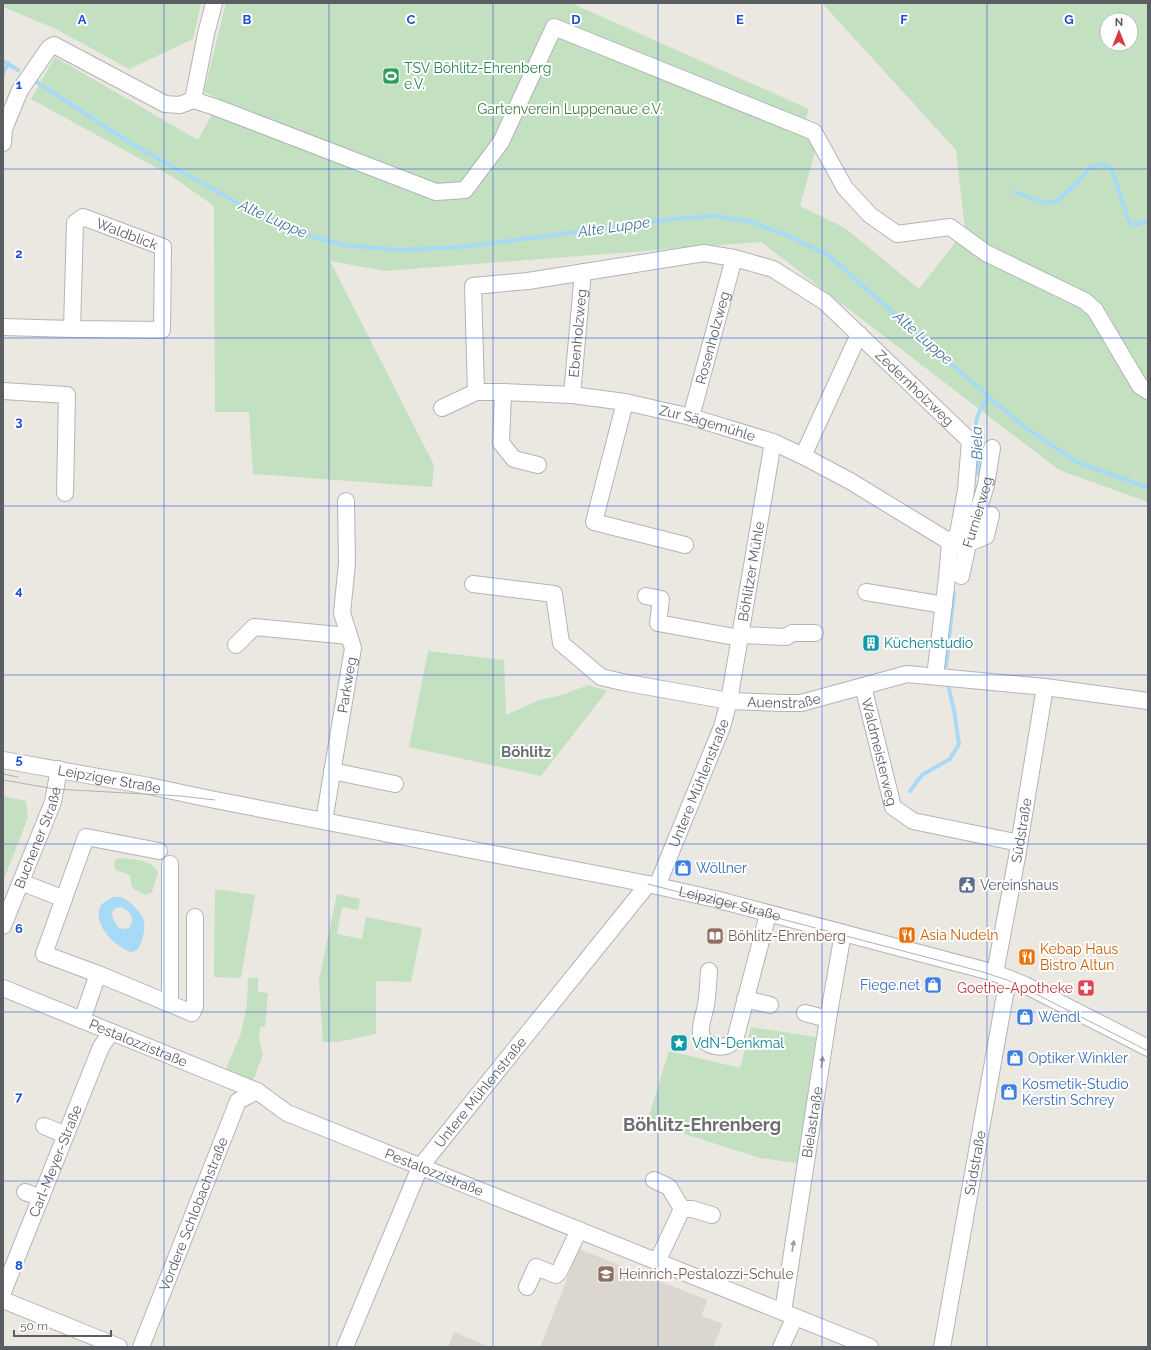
<svg xmlns="http://www.w3.org/2000/svg" width="1151" height="1350" font-family="Raleway,sans-serif">
  <rect width="100%" height="100%" fill="#ebe8e1"/>
  <path fill="#dbd7d0" d="M579 1249 707 1300 702 1316 723 1324 713 1347H540Z
    M454 1332 490 1347H448Z"/>
  <path fill="#c3e0c0" fill-rule="evenodd" d="M3 3H201L193 39 129 69 56 29 3 7Z
    M226 3H571L809 109 802 130 812 135 815 152 800 206 845 228 919 289 965 230 956 150 822 3H1148V379L1141 396 1148 399V502L1059 470 761 242 385 271 330 261 434 465 432 487 253 474 249 412H215L214 206 173 177 31 99 55 57 198 140 220 99 204 92ZM1107 20H1131V44H1107Z
    M428 651 504 660 506 715 540 700 562 695 588 685 607 691 541 776 409 747Z
    M3 796 26 801 28 817 3 882Z
    M122 858C135 860 150 859 158 872L152 892 146 895C133 889 131 890 130 875L123 872 117 871 114 866 115 860Z
    M215 890H224L255 895 241 978 214 977Z
    M337 894 360 899 358 910 342 907 337 934 362 939 366 917 422 928 411 982 376 981V1034L338 1042H323L319 980Z
    M248 978H258V992L268 993 265 1027H260V1028L259 1039 263 1054 253 1081 226 1069 241 1033 247 1004Z
    M751 1027 816 1037 797 1163 760 1158 647 1122 669 1051 740 1068Z"/>
  <path fill="#a7daf6" fill-rule="evenodd" d="M113 897C117 897 120 896 123 898 130 901 139 911 143 918 146 926 143 942 138 949 136 951 133 952 130 952 116 945 102 934 99 918 98 913 99 907 102 904 105 901 110 899 113 897ZM121 907C131 912 136 918 129 928L124 929 119 928 113 919 112 912 116 908Z"/>
  <g fill="none" stroke-linecap="round" stroke-linejoin="round">
    <path stroke="#a7daf6" stroke-width="4" d="M3 61 18 70
      M3 74 8 63
      M37 82 130 143 238 203 296 232 343 245 399 250 463 247 673 219 715 216 748 221 787 235 828 255 989 397 1026 428 1077 462 1148 488
      M1015 192 1044 203 1057 201 1075 185 1090 168 1099 164 1111 167 1129 222 1133 225 1146 222 1148 221
      M975 439C975 421 977 411 989 397
      M972 478 978 472V459L976 450
      M946 666 954 593
      M910 791 922 775 950 759 959 744 954 710 949 689"/>
    <defs>
      <g id="minor">
        <path d="M193 100 206 34 214 3"/>
        <path d="M3 143 4 129 20 90 49 48 54 45 165 104 180 105 193 100 215 107 436 192 465 190 501 142 554 27 802 127 814 132 845 188 870 215 897 234 950 227 986 253 1085 301 1095 310 1140 386 1148 391"/>
        <path d="M3 327 72 329 162 330 163 247 83 217 75 223 72 329"/>
        <path d="M3 391 67 395 65 493"/>
        <path id="s1" d="M476 392 473 286 528 281 704 253 734 258 773 269 825 302 970 441 966 490 958 534 950 542 959 547 986 536 991 515"/>
        <path d="M503 392 501 443 514 459 538 465"/>
        <path id="s2" d="M572 395 583 272"/>
        <path d="M625 402 594 522 685 545"/>
        <path id="s3" d="M442 408 476 392H503L572 395 625 402 691 417 773 442 803 456 850 481 950 542 947 578 935 676"/>
        <path id="s4" d="M691 417 734 258"/>
        <path d="M803 456 859 334"/>
        <path id="s5" d="M961 576 968 544 986 485 992 448"/>
        <path id="s6" d="M473 584 554 594 561 643 601 677 622 682 729 701 782 703H801L907 674 1045 687 1148 701"/>
        <path d="M866 592 944 605"/>
        <path d="M646 596 661 599 658 623 740 638"/>
        <path d="M740 635 786 637 792 633H815"/>
        <path d="M236 645 254 627 349 636"/>
        <path id="s7" d="M863 686 893 807 913 821 1019 843"/>
        <path id="s8" d="M3 760 149 786 215 800 648 884 715 899 995 973 1025 985 1148 1048"/>
        <path d="M332 771 395 784"/>
        <path id="s9" d="M324 821 353 648 342 613 347 563 346 501"/>
        <path d="M159 851 86 837 44 954 98 974 192 1013 195 1006V917"/>
        <path d="M170 864V1003"/>
        <path d="M21 882 64 899"/>
        <path id="s10" d="M657 886 722 727 729 701 773 442"/>
        <path id="s11" d="M3 926 53 802 59 769"/>
        <path d="M709 971C708 982 708 994 706 1005 703 1021 692 1041 715 1046 724 1048 728 1046 735 1040L768 914"/>
        <path id="s12" d="M995 973 1017 857 1045 687"/>
        <path id="s13" d="M3 988 257 1091 287 1113 870 1347"/>
        <path d="M745 999 770 1005"/>
        <path d="M805 1013 828 1019"/>
        <path d="M82 1020 98 974"/>
        <path d="M44 1126 66 1135"/>
        <path d="M654 1180 669 1187 682 1209 657 1262"/>
        <path d="M25 1192 41 1198"/>
        <path d="M682 1209H692L712 1215"/>
        <path d="M527 1287 536 1267 556 1275 559 1272 579 1230"/>
        <path id="s14" d="M3 1292 101 1047 111 1032"/>
        <path d="M3 1300 119 1347"/>
        <path id="s15" d="M783 1312 828 1019 843 933"/>
        <path id="s16" d="M141 1347 238 1101 257 1091"/>
        <path id="s17" d="M345 1347 420 1167 648 884"/>
        <path d="M781 1347 795 1317"/>
        <path id="s18" d="M942 1347 1008 978"/>
      </g>
    </defs>
    <use href="#minor" stroke="#b2b4b8" stroke-width="18"/>
    <use href="#minor" stroke="#fff" stroke-width="16"/>
    <path stroke="#b0b1b1" stroke-width="1" d="M3 774 18 777
      M3 780 55 789 181 796 215 800
      M648 884 983 972 1007 980 1024 988 1148 1051"/>
  </g>
  <defs><path id="oneway-solid" d="M-6-.8H1V-3.2L6.5 0L1 3.2V.8H-6Z"/></defs>
  <g fill="#9c9ea0">
    <use href="#oneway-solid" transform="translate(822 1062) rotate(-81)"/>
    <use href="#oneway-solid" transform="translate(793 1246) rotate(-81)"/>
  </g>
  <path fill="none" stroke="#1d4ed8" stroke-width="1" stroke-opacity="0.55" d="M164 3V1347M329 3V1347M493 3V1347M658 3V1347M822 3V1347M987 3V1347M3 169H1148M3 338H1148M3 506H1148M3 675H1148M3 844H1148M3 1012H1148M3 1181H1148"/>
  <defs>
    <symbol id="stadium-square" viewBox="-11 -11 22 22"><rect x="-9" y="-9" width="18" height="18" rx="4" fill="#2e9e5b" stroke="#fff"/><path d="M0-5a6.5 5 0 1 0 0 10a6.5 5 0 1 0 0-10ZM-3.5-1.8h7v3.6h-7Z" fill="#fff"/></symbol>
    <symbol id="building-square" viewBox="-11 -11 22 22"><rect x="-9" y="-9" width="18" height="18" rx="4" fill="#0f9aa8" stroke="#fff"/><path d="M-4-6H4V6H1V3H-1V6H-4ZM-2.5-4.3h1.7v1.8h-1.7ZM.8-4.3h1.7v1.8H.8ZM-2.5-1h1.7V.8h-1.7ZM.8-1h1.7V.8H.8Z" fill="#fff"/></symbol>
    <symbol id="shop-square" viewBox="-11 -11 22 22"><rect x="-9" y="-9" width="18" height="18" rx="4" fill="#3f7fe0" stroke="#fff"/><path d="M-5-2.5h2.3a2.7 3.5 0 0 1 5.4 0H5L5.5 6h-11ZM-1.5-2.5h3a1.5 2.3 0 0 0-3 0Z" fill="#fff"/></symbol>
    <symbol id="civic-square" viewBox="-11 -11 22 22"><rect x="-9" y="-9" width="18" height="18" rx="4" fill="#5c6f8a" stroke="#fff"/><path d="M-.6-6.5H3V-4.5H.6V-3L4-1V1h2V6H-6V1h2V-1L-.6-3ZM-1.2 2.5V6h2.4V2.5Z" fill="#fff"/></symbol>
    <symbol id="restaurant-square" viewBox="-11 -11 22 22"><rect x="-9" y="-9" width="18" height="18" rx="4" fill="#e8710a" stroke="#fff"/><path d="M-5-6h1v4h1v-4h1v4h1v-4h1v5L-1.5 .5V6h-2V.5L-5-1ZM5-6V6H3V1.5H1.5Q1.5-4 5-6Z" fill="#fff"/></symbol>
    <symbol id="library-square" viewBox="-11 -11 22 22"><rect x="-9" y="-9" width="18" height="18" rx="4" fill="#8d6e63" stroke="#fff"/><path d="M-6-4Q-3-5.5-.7-3.5V5Q-3 3-6 4ZM6-4Q3-5.5 .7-3.5V5Q3 3 6 4Z" fill="#fff"/></symbol>
    <symbol id="pharmacy-square" viewBox="-11 -11 22 22"><rect x="-9" y="-9" width="18" height="18" rx="4" fill="#e0444e" stroke="#fff"/><path d="M-2-6h4v4h4v4h-4v4h-4v-4h-4v-4h4Z" fill="#fff"/></symbol>
    <symbol id="sight-square" viewBox="-11 -11 22 22"><rect x="-9" y="-9" width="18" height="18" rx="4" fill="#0f9aa8" stroke="#fff"/><path d="M0-6L1.8-2.2L6-1.7L2.9 1.2L3.7 5.4L0 3.3L-3.7 5.4L-2.9 1.2L-6-1.7L-1.8-2.2Z" fill="#fff"/></symbol>
    <symbol id="school-square" viewBox="-11 -11 22 22"><rect x="-9" y="-9" width="18" height="18" rx="4" fill="#8d6e63" stroke="#fff"/><path d="M0-5L7-2L0 1L-7-2ZM-4 1L0 2.5L4 1V4Q0 6-4 4Z" fill="#fff"/></symbol>
  </defs>
  <g fill-rule="evenodd">
    <use href="#stadium-square" x="381" y="66" width="20" height="20"/>
    <use href="#building-square" x="861" y="633" width="20" height="20"/>
    <use href="#shop-square" x="673" y="858" width="20" height="20"/>
    <use href="#civic-square" x="957" y="875" width="20" height="20"/>
    <use href="#restaurant-square" x="897" y="925" width="20" height="20"/>
    <use href="#library-square" x="705" y="926" width="20" height="20"/>
    <use href="#restaurant-square" x="1017" y="947" width="20" height="20"/>
    <use href="#shop-square" x="923" y="975" width="20" height="20"/>
    <use href="#pharmacy-square" x="1076" y="978" width="20" height="20"/>
    <use href="#shop-square" x="1015" y="1007" width="20" height="20"/>
    <use href="#sight-square" x="669" y="1033" width="20" height="20"/>
    <use href="#shop-square" x="1005" y="1048" width="20" height="20"/>
    <use href="#shop-square" x="999" y="1082" width="20" height="20"/>
    <use href="#school-square" x="596" y="1264" width="20" height="20"/>
  </g>
  <g text-anchor="middle" stroke-width="4" stroke-linejoin="round" paint-order="stroke">
    <g font-size="14" fill="#27864d" stroke="#fff" text-anchor="start">
      <text x="404" y="73">TSV Böhlitz-Ehrenberg<tspan x="404" dy="16">e.V.</tspan></text>
    </g>
    <g font-size="14" fill="#3f7d3c" stroke="#fff">
      <text x="570" y="114">Gartenverein Luppenaue e.V.</text>
    </g>
    <g font-size="14" fill="#5a5d61" stroke="#fff">
      <text transform="translate(127 234) rotate(21)" y="5">Waldblick</text>
      <text dy="5" stroke="none"><textPath href="#s2" startOffset="62">Ebenholzweg</textPath></text>
      <text dy="5" stroke="none"><textPath href="#s4" startOffset="82">Rosenholzweg</textPath></text>
      <text dy="5" stroke="none"><textPath href="#s1" startOffset="596">Zedernholzweg</textPath></text>
      <text dy="5" stroke="none"><textPath href="#s3" startOffset="272">Zur Sägemühle</textPath></text>
      <text dy="5" stroke="none"><textPath href="#s5" startOffset="66">Furnierweg</textPath></text>
      <text dy="5" stroke="none"><textPath href="#s10" startOffset="330">Böhlitzer Mühle</textPath></text>
      <text dy="5" stroke="none"><textPath href="#s9" startOffset="138">Parkweg</textPath></text>
      <text dy="5" stroke="none"><textPath href="#s6" startOffset="369">Auenstraße</textPath></text>
      <text dy="5" stroke="none"><textPath href="#s7" startOffset="68">Waldmeisterweg</textPath></text>
      <text dy="5" stroke="none"><textPath href="#s8" startOffset="108">Leipziger Straße</textPath></text>
      <text dy="5" stroke="none"><textPath href="#s10" startOffset="111">Untere Mühlenstraße</textPath></text>
      <text dy="5" stroke="none"><textPath href="#s12" startOffset="145">Südstraße</textPath></text>
      <text dy="5" stroke="none"><textPath href="#s11" startOffset="95">Buchener Straße</textPath></text>
      <text dy="5" stroke="none"><textPath href="#s8" startOffset="741">Leipziger Straße</textPath></text>
      <text dy="5" stroke="none"><textPath href="#s13" startOffset="146">Pestalozzistraße</textPath></text>
      <text dy="5" stroke="none"><textPath href="#s17" startOffset="291">Untere Mühlenstraße</textPath></text>
      <text dy="5" stroke="none"><textPath href="#s15" startOffset="192">Bielastraße</textPath></text>
      <text dy="5" stroke="none"><textPath href="#s14" startOffset="141">Carl-Meyer-Straße</textPath></text>
      <text dy="5" stroke="none"><textPath href="#s18" startOffset="187">Südstraße</textPath></text>
      <text dy="5" stroke="none"><textPath href="#s13" startOffset="470">Pestalozzistraße</textPath></text>
      <text dy="5" stroke="none"><textPath href="#s16" startOffset="143">Vordere Schlobachstraße</textPath></text>
    </g>
    <g font-size="14" fill="#0d838f" stroke="#fff" text-anchor="start">
      <text x="884" y="648">Küchenstudio</text>
      <text x="692" y="1048">VdN-Denkmal</text>
    </g>
    <g font-size="14" fill="#366cbe" stroke="#fff" text-anchor="start">
      <text x="696" y="873">Wöllner</text>
      <text x="920" y="990" text-anchor="end">Fiege.net</text>
      <text x="1038" y="1022">Wendl</text>
      <text x="1028" y="1063">Optiker Winkler</text>
      <text x="1022" y="1089">Kosmetik-Studio<tspan x="1022" dy="16">Kerstin Schrey</tspan></text>
    </g>
    <g font-size="14" fill="#4e5e75" stroke="#fff" text-anchor="start">
      <text x="980" y="890">Vereinshaus</text>
    </g>
    <g font-size="14" fill="#c56008" stroke="#fff" text-anchor="start">
      <text x="920" y="940">Asia Nudeln</text>
      <text x="1040" y="954">Kebap Haus<tspan x="1040" dy="16">Bistro Altun</tspan></text>
    </g>
    <g font-size="14" fill="#785e54" stroke="#fff" text-anchor="start">
      <text x="728" y="941">Böhlitz-Ehrenberg</text>
      <text x="619" y="1279">Heinrich-Pestalozzi-Schule</text>
    </g>
    <g font-size="14" fill="#be3a42" stroke="#fff" text-anchor="end">
      <text x="1073" y="993">Goethe-Apotheke</text>
    </g>
    <g font-size="15" font-style="italic" fill="#44779c" stroke="#fff">
      <text transform="translate(273 219) rotate(24)" y="5">Alte Luppe</text>
      <text transform="translate(614 227) rotate(-8)" y="5">Alte Luppe</text>
      <text transform="translate(923 338) rotate(41)" y="5">Alte Luppe</text>
      <text transform="translate(977 443) rotate(-91)" y="5">Biela</text>
    </g>
    <g font-size="15" font-weight="bold" fill="#6b6f72" stroke="#fff">
      <text x="526" y="757">Böhlitz</text>
    </g>
    <g font-size="18" font-weight="bold" fill="#6b6f72" stroke="#fff">
      <text x="702" y="1131">Böhlitz-Ehrenberg</text>
    </g>
  </g>
  <g font-size="13" text-anchor="middle" font-weight="bold" fill="#1d4ed8" stroke="#fff" stroke-width="4" stroke-linejoin="round" paint-order="stroke">
    <text x="82" y="24">A</text>
    <text x="247" y="24">B</text>
    <text x="411" y="24">C</text>
    <text x="576" y="24">D</text>
    <text x="740" y="24">E</text>
    <text x="904" y="24">F</text>
    <text x="1069" y="24">G</text>
    <text x="19" y="89">1</text>
    <text x="19" y="258">2</text>
    <text x="19" y="426">3</text>
    <text x="19" y="595">4</text>
    <text x="19" y="764">5</text>
    <text x="19" y="933">6</text>
    <text x="19" y="1101">7</text>
    <text x="19" y="1270">8</text>
  </g>
  <rect width="1151" height="1350" fill="none" stroke="#5a5d61" stroke-width="8"/>
  <g transform="translate(1119 32)"><circle r="19" fill="#ffffff" stroke="#bdbec0"/>
  <path d="M0-3L7 15L0 10L-7 15Z" fill="#d63c3e"/>
  <text y="-6" font-size="11" font-weight="bold" text-anchor="middle" fill="#5a5d61">N</text>
  </g>
  <path d="M14 1330v6h97v-6" fill="none" stroke="#5a5d61" stroke-width="2"/>
  <text x="20" y="1330" font-size="12" fill="#5a5d61" stroke="#ffffff" stroke-width="3" paint-order="stroke">50 m</text>
</svg>
